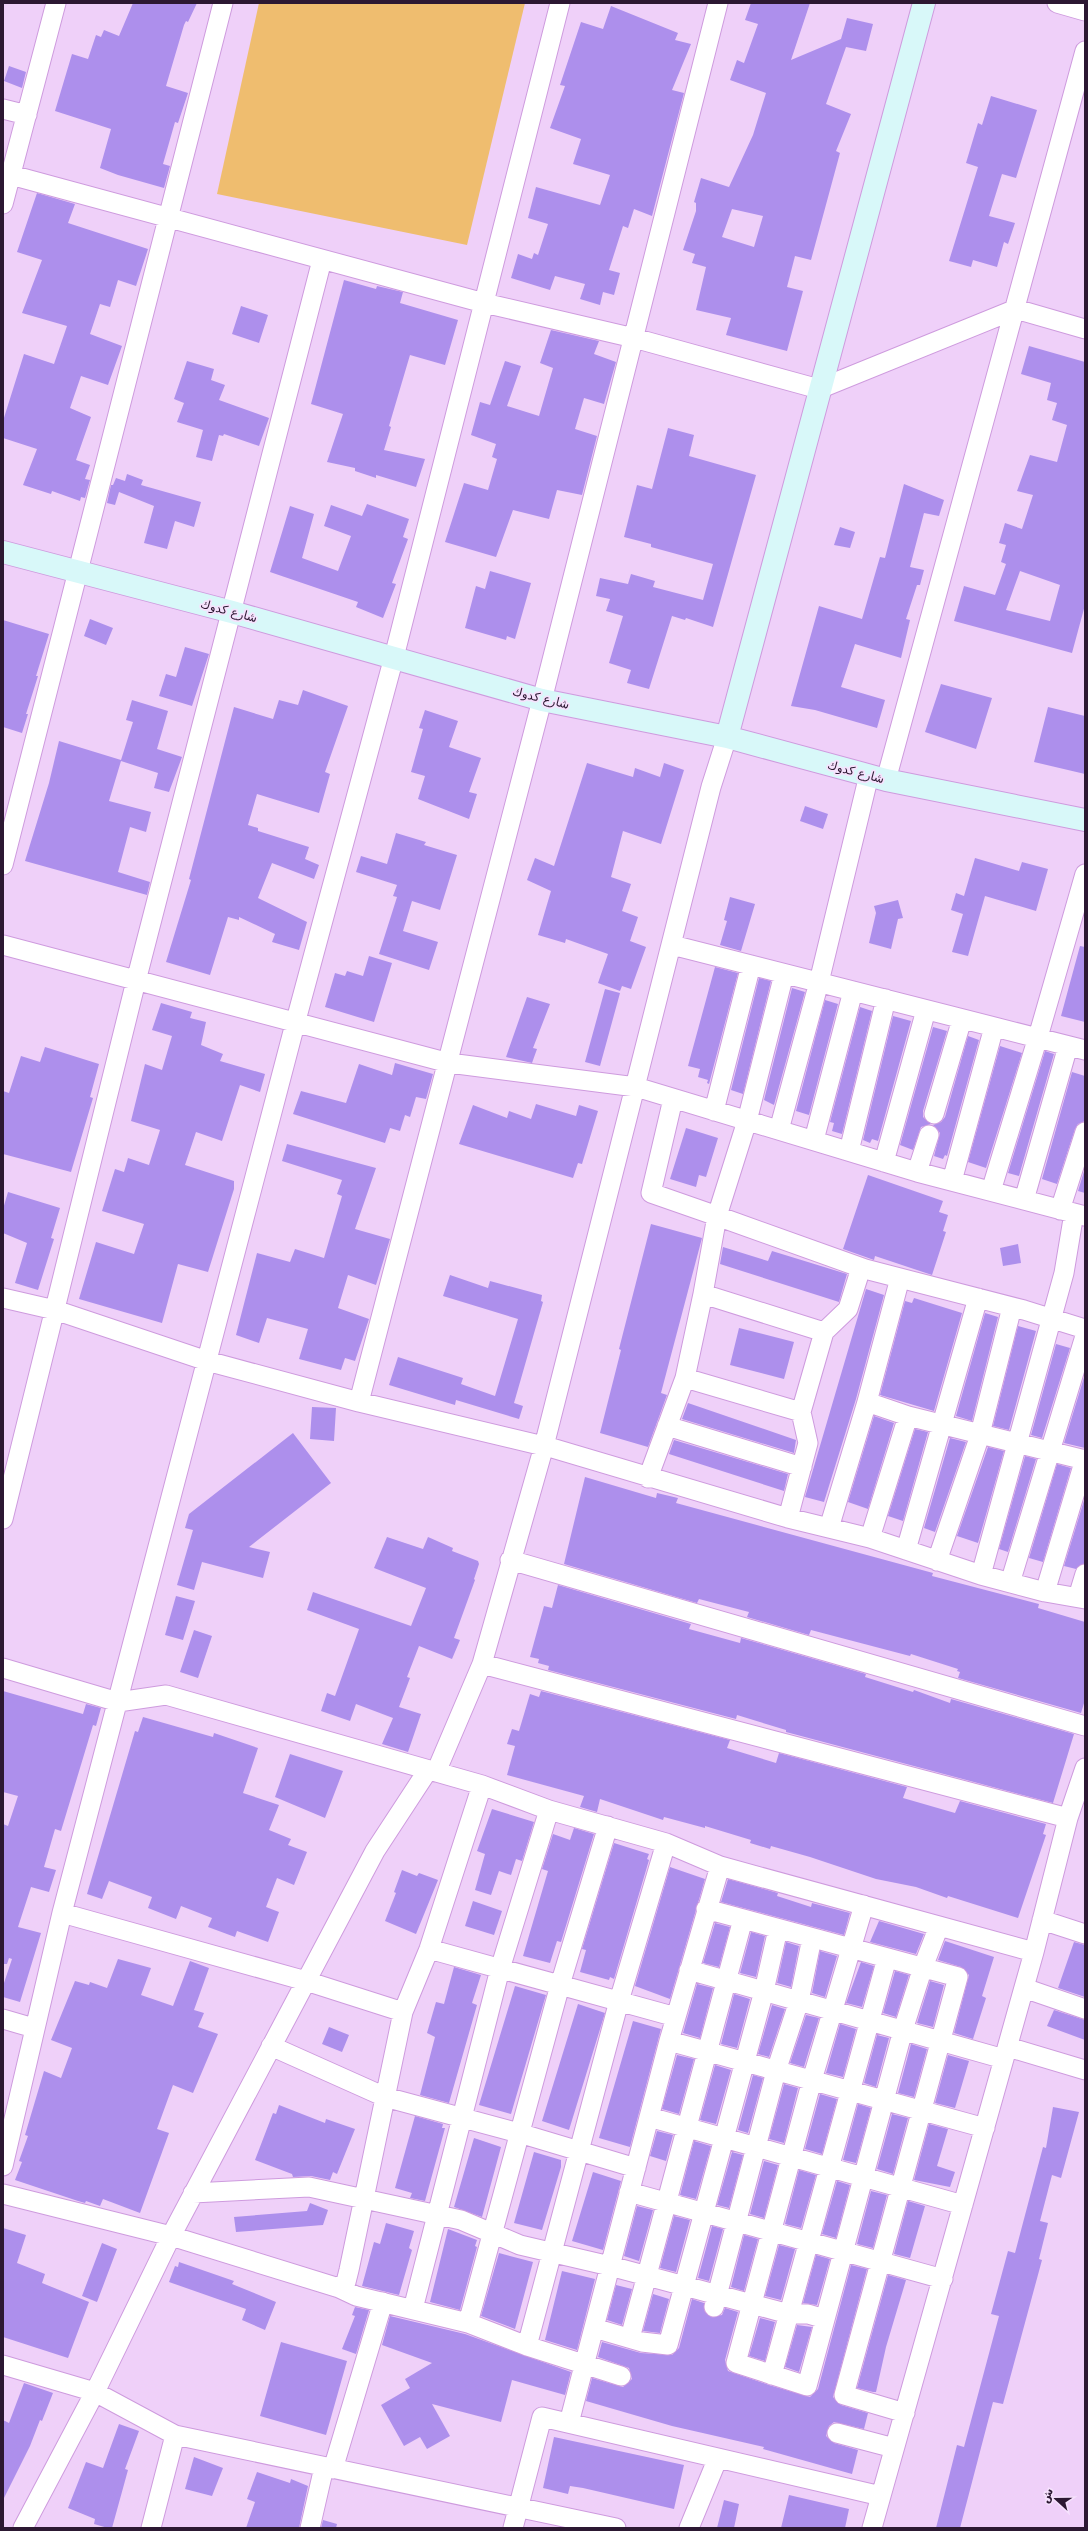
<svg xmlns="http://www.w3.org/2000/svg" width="1088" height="2531" font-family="'DejaVu Sans','Noto Naskh Arabic',sans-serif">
  <rect width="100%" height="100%" fill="#efd0f9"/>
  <path fill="#efbd6f" d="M259 3H525L467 245 217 194Z"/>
  <path fill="#ad8fec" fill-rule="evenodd" d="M133 3H197L188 22 186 21 184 25 166 86 188 93 178 123 175 122 163 164 170 166 164 188 118 175 100 168 111 129 55 111 72 54 88 59 96 35 101 37 104 30 119 36Z
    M751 3H810L791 60 841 39 847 18 873 24 866 51 846 47 826 104 851 114 836 151 840 153 811 260 795 256 787 287 803 291 787 351 726 335 731 318 696 310 706 267 692 263 695 254 683 250 696 211V203L694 202 701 178 729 187 753 135 766 93 730 80 737 60 744 63 758 24 745 20ZM732 209 763 216 754 247 722 237Z
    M611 6 678 33 675 40 691 44 672 90 684 93 652 216 634 209 628 228 623 226 609 270 620 273 614 295 603 292 600 305 580 299 585 284 555 276 550 290 511 278 518 254 532 259 534 253 538 255 548 224 528 218 536 187 600 205 610 175 573 164 581 139 550 128 565 86 560 85 581 22 603 29Z
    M9 66 26 72 22 88 4 81Z
    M991 96 1037 110 1016 178 1002 174 989 216 1015 223 1008 244 1004 242 997 267 973 260 971 267 949 261 978 167 966 163 978 123 982 125Z
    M37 193 75 204 68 223 148 249 136 286 118 280 110 307 100 304 90 334 122 346 108 385 81 376 70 408 91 417 76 460 90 465 85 479 90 480 85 498 81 497 80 501 52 491 51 494 23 485 37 449 3 438V421L24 354 54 364 67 326 22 313 42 260 17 252Z
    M344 280 376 289 377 286 403 292 400 303 458 320 445 365 410 355 389 426 391 427 384 450 425 459 416 487 376 475V478L355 471V468L327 462 343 414 311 404Z
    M241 306 268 315 259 343 232 334Z
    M551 330 599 341 594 354 616 362 604 404 584 398 575 429 597 436 582 495 557 490 549 519 513 510 496 557 445 542 464 483 488 490 497 459 492 457 496 444 471 435 480 402 490 405 505 361 521 366 507 406 539 416 553 368 540 363Z
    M1029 346 1085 362V605L1072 653 954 621 964 586 995 595 1006 564 1001 562 1006 545 999 543 1005 523 1022 529 1033 495 1017 491 1030 455 1057 462 1067 425 1052 420 1057 403 1047 400 1051 383 1021 374ZM1020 571 1060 585 1050 621 1006 610Z
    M187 361 214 369 211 380 225 385 219 400 269 418 259 446 224 434 223 436 219 435 212 461 196 457 203 430 177 422 184 403 174 399Z
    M668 428 694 435 689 456 756 475 713 627 686 618 685 620 672 616 649 689 627 683 631 670 609 663 623 616 606 611 610 599 596 596 600 578 628 584 631 574 655 581 653 587 703 600 713 564 651 547V544L624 537 637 485 652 489Z
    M127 474 143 480 141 485 201 502 194 527 175 521 167 549 144 543 154 506 119 492 115 505 107 503 111 485H113L116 478 125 481Z
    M904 484 944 500 939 516 924 513 910 567 924 570 920 585H917L906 619 910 620 901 658 855 644 841 687 885 700 877 728 815 710 791 706 819 606 862 619 880 557 885 558Z
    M367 504 409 519 403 537 408 539 392 583 396 584 383 618 356 607 358 602 270 572 290 506 314 514 302 558 338 571 351 536 324 526 331 505 362 516Z
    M840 527 855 532 850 548 834 545Z
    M490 571 531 583 515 639 507 636 506 640 465 628 476 586 485 589Z
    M90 619 113 628 106 645 84 636Z
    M3 620 49 634 36 676H38L26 714H28L22 733 3 727Z
    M185 647 209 654 192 706 159 696 166 674 176 677Z
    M941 684 992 698 976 749 925 732Z
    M303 690 348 706 325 772 330 774 319 813 257 794 248 825 258 828V831L309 847 305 859 319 865 314 879 272 863 258 898 307 922 299 950 272 942 275 934 239 917V920L228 917 210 975 166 962 191 880 189 879 234 707 273 719 279 700 298 705Z
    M132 700 168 711 157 749 182 757 169 792 154 788 158 773 121 761 109 801 151 812 146 832 130 827 118 872 150 882 147 895 25 861 49 783 59 741 121 760 133 722 126 720Z
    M1048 707 1085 716V774L1034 762Z
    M425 710 458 721 449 747 481 758 469 792 477 794 469 819 418 799 425 776 411 772 423 729 419 728Z
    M587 763 633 777 635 768 660 777 664 763 684 770 661 844 623 831 611 877 631 884 622 911 638 917 630 941 646 947 631 989 622 986 620 991 598 983 608 954 566 939 565 943 538 935 551 891 527 880 535 858 554 866Z
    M805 806 828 814 823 829 800 821Z
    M396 833 426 842 424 845 457 855 440 910 412 901 403 931 438 942 429 970 379 954 397 897 393 896 397 885 356 872 361 856 387 864Z
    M975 858 1019 871 1022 862 1048 869 1036 911 985 896 968 956 952 952 963 914 951 910 956 893 964 896Z
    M730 897 755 904 741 951 720 945 727 921 724 920Z
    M898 900 903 918 898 919 891 949 869 943 876 913 874 906Z
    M1080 946 1085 947V1022L1061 1016Z
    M369 956 392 963 374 1022 325 1007 335 973 345 976 347 971 363 976Z
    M715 967 738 973 709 1084 707 1083 708 1080 698 1077 700 1069 688 1066Z
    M759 978 771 981 743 1094 731 1090Z
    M792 988 805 992 774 1105 764 1100Z
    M605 989 620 993 600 1066 585 1062Z
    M527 997 550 1004 533 1048 537 1049 532 1063 506 1057Z
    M825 1000 838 1004 809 1115 796 1111Z
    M161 1003 192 1012 190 1018 206 1022 201 1045 223 1054 220 1061 265 1074 260 1092 240 1085 222 1141 196 1132 185 1165 234 1181V1189L208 1272 178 1264 162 1323 79 1299 96 1242 134 1254 144 1224 102 1211 115 1169 124 1172 128 1158 149 1165 160 1130 131 1121 145 1064 162 1070 172 1036 152 1030Z
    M860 1007 872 1011 842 1134 832 1131 834 1123 830 1122Z
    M893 1016 911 1021 878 1141 872 1139 870 1143 863 1140Z
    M933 1027 947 1031 923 1111V1117L931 1124 921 1127 913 1150 900 1145Z
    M968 1036 979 1040 947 1156 945 1155 943 1159 934 1156 940 1133 933 1125 941 1122 945 1117Z
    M1000 1046 1022 1053 986 1168 968 1162Z
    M45 1047 99 1064 90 1097 93 1098 71 1172 3 1154V1091L9 1093 21 1056 40 1062Z
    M1045 1051 1054 1054 1019 1176 1008 1173Z
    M395 1063 433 1074 426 1099 416 1097 410 1117 405 1115 400 1131 390 1128 385 1143 293 1114 301 1091 346 1103 359 1064 392 1075Z
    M1072 1072 1085 1076V1121L1078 1124 1075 1129 1057 1184 1042 1179Z
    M536 1104 576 1116 579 1105 598 1111 582 1164 578 1163 573 1178 459 1144 473 1105 507 1118 509 1111 531 1119Z
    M686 1128 718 1138 706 1177 699 1175 696 1187 670 1179Z
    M287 1144 376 1168 355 1229 390 1239 376 1285 348 1275 338 1308 369 1319 355 1361 345 1358 341 1370 299 1359 308 1329 267 1318 259 1343 236 1335 257 1253 290 1262 295 1249 324 1258 342 1196 337 1194 342 1180 282 1161Z
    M1085 1168V1193L1078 1191Z
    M868 1175 943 1201 939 1212 948 1215 943 1231 946 1232 932 1275 875 1256 874 1260 843 1249Z
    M8 1192 60 1208 51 1238 54 1239 38 1290 15 1283 27 1243 3 1233V1209Z
    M651 1224 702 1238 661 1393 667 1395 648 1447 600 1433 621 1350 619 1349Z
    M1018 1244 1021 1263 1003 1266 1000 1248Z
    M723 1247 768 1261 772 1251 847 1274 839 1302 720 1264Z
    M450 1275 488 1288 490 1281 542 1295 541 1301 543 1302 514 1403 523 1406 519 1419 456 1400 455 1405 389 1385 398 1357 463 1378 461 1384 495 1396 518 1319 443 1296Z
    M866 1289 884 1295 856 1399 824 1502 805 1497Z
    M914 1298 962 1313 934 1411 880 1395 905 1301 912 1303Z
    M985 1313 998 1317 972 1421 956 1416Z
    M1018 1326 1036 1331 1009 1430 993 1426Z
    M739 1328 794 1342 784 1379 730 1365Z
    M1056 1344 1070 1348 1042 1438 1031 1435Z
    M1085 1374V1448L1064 1443Z
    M688 1403 796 1440 794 1453 682 1419Z
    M312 1407 336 1408 334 1441 310 1439Z
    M874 1416 894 1423 868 1509 848 1502Z
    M915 1429 928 1432 903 1521 888 1516Z
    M293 1433 331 1483 249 1547 270 1552 263 1578 202 1562 194 1590 177 1585 193 1530 185 1528 189 1514Z
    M950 1438 966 1442 935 1532 924 1528Z
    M674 1440 788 1474 784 1491 669 1454Z
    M988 1447 1004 1451 978 1543 957 1536Z
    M1025 1456 1036 1459 1008 1552 999 1549Z
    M1057 1464 1071 1468 1043 1562 1029 1558Z
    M585 1477 656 1498 657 1493 678 1498 676 1503 933 1573 932 1576 1039 1604 1038 1608 1085 1622V1700L1081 1713 958 1678 960 1672 957 1671 958 1669 911 1654 910 1656 811 1630 809 1635 747 1617 749 1612 699 1599 697 1603 564 1564Z
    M1085 1497V1563L1076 1569 1064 1566Z
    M387 1537 423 1549 428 1537 453 1548 452 1551 478 1561 479 1564 474 1579 475 1580 454 1638 460 1640 452 1659 419 1646 407 1677 410 1678 399 1707 421 1714 408 1752 382 1744 393 1718 356 1704 350 1721 321 1711 327 1693 335 1696 359 1629 307 1610 313 1592 411 1626 426 1588 374 1568Z
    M558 1585 691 1624 689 1629 740 1643 741 1638 866 1674 865 1677 913 1692 914 1690 950 1703 951 1699 1074 1734 1053 1803 786 1732V1730L737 1715 736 1719 548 1670 549 1666 538 1663 539 1659 530 1657 544 1606 552 1608Z
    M176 1596 195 1601 183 1640 165 1635Z
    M194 1630 212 1636 198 1678 180 1672Z
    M3 1691 83 1714 86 1704 101 1708 96 1726 93 1725 61 1831 55 1829 44 1867 56 1870 49 1892 31 1887 18 1927 41 1933 20 2002 3 1997V1986L12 1959 9 1958 7 1964H3V1824L8 1826 18 1796 3 1792Z
    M541 1691 730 1740 727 1748 776 1763 779 1753 907 1787 903 1798 955 1813 960 1801 1046 1824 1043 1834 1046 1835 1018 1918 948 1896 947 1898 916 1887 876 1879 810 1857 771 1846 770 1849 750 1843 751 1840 705 1826V1828L664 1817 663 1820 600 1799 597 1812 580 1807 584 1796 507 1775 515 1746 507 1744 512 1729 519 1731 530 1694 539 1697Z
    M143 1717 213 1737 214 1733 258 1748 243 1793 279 1805 269 1830 291 1839 288 1845 307 1852 294 1885 277 1878 266 1907 279 1912 268 1942 237 1931 235 1937 208 1927 212 1918 181 1906 176 1919 148 1908 152 1897 109 1881 102 1899 87 1894 135 1731 138 1732Z
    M290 1754 343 1771 325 1818 275 1797Z
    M492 1809 534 1822 522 1861 516 1859 511 1875 499 1871 491 1895 475 1890 485 1854 477 1851Z
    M574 1828 594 1834 561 1942 557 1941 550 1963 523 1956 548 1871 542 1869 553 1834 570 1840Z
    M614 1843 649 1854 647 1859 649 1860 614 1979 610 1977 609 1980 580 1972 586 1950 582 1949Z
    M670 1867 705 1879 670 1999 635 1986Z
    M402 1870 417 1876 419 1873 438 1880 416 1934 385 1921 396 1893 394 1892Z
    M728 1879 778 1893 777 1896 811 1907 812 1903 850 1913 844 1935 721 1902Z
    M473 1901 502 1911 494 1935 465 1926Z
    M879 1921 924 1934 916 1954 870 1942Z
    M715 1923 730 1927 719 1967 703 1963Z
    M751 1932 765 1936 756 1977 740 1973Z
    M945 1941 994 1957 982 1996 986 1998 973 2039 954 2033 969 1975 961 1967 938 1960Z
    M786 1942 799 1946 791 1987 777 1983Z
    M1074 1942 1085 1945V1997L1058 1988Z
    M820 1951 837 1956 825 1997 812 1993Z
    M118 1959 151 1968 141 1995 173 2006 190 1961 209 1968 194 2010 204 2013 198 2027 218 2034 193 2093 173 2085 157 2129 169 2133 140 2213 103 2199 100 2206 86 2201 85 2203 78 2201 15 2180 22 2162 19 2161 28 2136 25 2135 44 2071 61 2078 72 2048 51 2040 75 1981 89 1985 90 1982 107 1988Z
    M861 1962 874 1966 862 2007 846 2003Z
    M454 1967 481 1975 472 2003 477 2005 449 2103 420 2095 435 2037 427 2033 436 2002 444 2004Z
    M895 1971 909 1975 896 2017 883 2013Z
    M930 1981 944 1985 933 2027 917 2023Z
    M697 1984 713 1988 700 2038 683 2033Z
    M515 1986 546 1995 511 2114 479 2105Z
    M734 1994 750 1999 737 2048 721 2044Z
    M578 2004 605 2013 569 2130 542 2121Z
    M772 2005 785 2009 769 2057 758 2054Z
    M1054 2010 1085 2020V2040L1047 2026Z
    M806 2015 819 2018 804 2067 790 2063Z
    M633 2021 661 2029 630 2147 599 2138Z
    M840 2024 856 2029 843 2077 826 2073Z
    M329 2027 349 2035 342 2052 322 2044Z
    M877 2035 889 2038 876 2087 864 2083Z
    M911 2044 927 2049 914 2097 898 2093Z
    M677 2055 694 2059 679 2114 662 2109Z
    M948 2055 969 2061 955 2108 935 2103Z
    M715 2065 731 2070 716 2124 700 2120Z
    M753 2075 763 2078 748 2133 738 2130Z
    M784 2084 798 2088 784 2143 769 2139Z
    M820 2094 837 2099 822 2154 805 2149Z
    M858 2104 871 2108 856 2163 843 2160Z
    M279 2105 325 2123 326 2119 355 2129 337 2174 333 2172 330 2180 311 2176 293 2177 292 2174 255 2160 273 2113 276 2114Z
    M1053 2107 1079 2112 1061 2178 1052 2175 1040 2221 1048 2223 1039 2259 1042 2260 1003 2404 993 2402 960 2528H936L957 2445 964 2447 999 2316 991 2314 1008 2251 1015 2253 1043 2147 1046 2148Z
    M892 2114 908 2118 893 2174 877 2169Z
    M415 2116 443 2124 442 2128H445L425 2201 410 2198 412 2193 395 2188Z
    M929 2124 948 2129 937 2166 955 2172 950 2187 914 2180Z
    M657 2131 673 2135 666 2161 650 2156Z
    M474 2138 501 2147 482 2217 454 2207Z
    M694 2141 711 2146 696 2199 680 2195Z
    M534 2152 561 2160V2167L542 2230 514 2223Z
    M732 2152 743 2155 729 2208 717 2205Z
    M764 2161 778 2165 764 2218 750 2214Z
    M799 2170 816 2175 801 2228 785 2224Z
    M593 2172 621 2181 603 2250 572 2241Z
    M837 2181 850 2185 836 2238 822 2234Z
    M871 2191 887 2195 873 2248 857 2244Z
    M908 2201 925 2206 910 2258 894 2254Z
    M310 2203 328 2210 323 2225 236 2232 234 2217 307 2211Z
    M637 2206 653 2210 639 2261 624 2256Z
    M674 2216 690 2220 676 2272 660 2268Z
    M386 2223 414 2231 409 2248 412 2250 399 2295 362 2286 374 2242 380 2244Z
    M712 2226 723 2229 709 2281 698 2278Z
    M3 2228 26 2235 17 2263 45 2274 42 2283 89 2302 68 2358 3 2337Z
    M448 2229 477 2240 475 2246 477 2247 460 2310 430 2302Z
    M744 2235 758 2239 744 2291 731 2287Z
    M102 2243 117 2249 97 2302 82 2296Z
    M779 2245 795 2249 781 2300 765 2296Z
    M499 2253 533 2262 515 2329 481 2316Z
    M816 2255 830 2259 817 2305 803 2303Z
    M179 2262 234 2281 232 2284 276 2302 265 2330 242 2320 246 2309 169 2282 175 2266 178 2267Z
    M851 2265 867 2269 833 2397 841 2405 868 2413 864 2429 834 2422 829 2426 826 2436 834 2443 858 2450 852 2474 763 2449 764 2447 672 2426 586 2401 592 2378 623 2387 632 2379 629 2368 598 2357 602 2342 641 2353 672 2355 679 2348 692 2299 704 2303V2310L711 2317 722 2315 725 2308 738 2312 725 2360 728 2371 769 2385 810 2397 818 2389Z
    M562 2271 595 2279 577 2350 545 2340Z
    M888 2275 906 2280 886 2347 876 2392H873L857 2388Z
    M616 2285 632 2289 622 2325 607 2320Z
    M653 2294 669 2299 660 2333 643 2331Z
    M355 2307 369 2310 356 2354 342 2349 355 2316 352 2315Z
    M390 2316 465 2334 571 2372 565 2395 512 2380 501 2422 432 2404 450 2436 427 2449 420 2437 404 2446 381 2405 410 2388 405 2379 432 2363 382 2345Z
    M760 2318 775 2322 765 2361 749 2356Z
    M797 2325 812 2327 799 2372 785 2367Z
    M281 2342 347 2361 326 2435 260 2416Z
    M24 2383 53 2393 42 2421 40 2420 30 2446 3 2500V2420L9 2423Z
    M119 2424 139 2431 125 2469 128 2470 112 2528H108L94 2524 95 2519 68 2508 86 2462 103 2468Z
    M554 2437 684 2465 674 2509 583 2488 570 2486 568 2494 543 2488Z
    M194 2457 223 2468 212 2496 185 2489Z
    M257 2472 290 2483 291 2479 308 2486 299 2528H246L255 2502 247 2499Z
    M789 2495 849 2509 845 2528H781Z
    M724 2500 739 2504 734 2528H717Z
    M323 2520 337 2524 336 2528H321Z"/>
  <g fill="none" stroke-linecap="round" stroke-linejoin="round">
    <defs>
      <path id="street" d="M1057 3 1085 11
        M3 109 27 115
        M11 175 484 303 634 338 819 389 1016 309 1085 329
        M3 204 56 3
        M886 780 1085 51
        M3 865 223 3
        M3 945 449 1063 636 1087 917 1172 1085 1216
        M672 945 1085 1050
        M673 1099 651 1193 717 1216 747 1121 784 974
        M714 1111 751 965
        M934 1114 962 1019
        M779 1130 819 982 869 775
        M814 1140 853 991
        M849 1151 886 999
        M884 1162 926 1010
        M917 1172 929 1135
        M952 1181 994 1027
        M991 1191 1038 1037 1085 874
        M1024 1200 1068 1046
        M1060 1210 1085 1132
        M703 1294 717 1216 865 1269 1024 1310 1085 1329
        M3 1298 55 1310 207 1361 359 1402 552 1448 788 1518 870 1538 981 1575 1045 1592 1085 1599
        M824 1332 848 1309 861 1268
        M359 1402 542 700 718 3
        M908 1416 1085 1460
        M667 1426 802 1467
        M648 1478 685 1378 703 1294 824 1332 801 1412 685 1378
        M788 1518 808 1443 801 1412
        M3 1519 136 981 322 260
        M829 1528 867 1402
        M870 1538 908 1416 867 1402 900 1278
        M906 1550 978 1298
        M510 1560 1085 1726
        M937 1561 979 1438 1012 1307
        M981 1575 1064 1273 1074 1213
        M1010 1583 1085 1336
        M1045 1592 1085 1459
        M1078 1597 1085 1574
        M482 1664 1068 1818
        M3 1668 118 1702 166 1695 482 1785 549 1810 666 1843 720 1866 1034 1952
        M436 1772 482 1664 544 1446 711 787 727 737
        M864 1905 812 2080 736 2363 807 2386 903 2030 923 1967 939 1926
        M706 1909 958 1977 844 2395 905 2413
        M62 1913 306 1981 403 2012
        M1042 1920 1085 1934
        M429 1949 676 2017
        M689 1970 1004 2059
        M1024 1988 1085 2009
        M3 2019 34 2028
        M669 2041 985 2128
        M271 2046 385 2097 519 2133 636 2168
        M1008 2047 1085 2070
        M649 2117 963 2205
        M3 2166 62 1913 295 1024 394 657 560 3
        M629 2192 943 2279
        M193 2193 309 2187 461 2220 520 2245 610 2266 789 2314H808L825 2319
        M3 2194 171 2236 339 2288 346 2282 349 2270 403 2012 429 1949 482 1785
        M339 2288 356 2296 468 2323 527 2346 621 2376
        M714 2307 776 2071 799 2001 812 1938
        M413 2309 500 1969 549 1810
        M468 2323 560 1985 608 1826
        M594 2328 642 2342 668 2345 764 1991 778 1929
        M630 2338 743 1919
        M527 2346 619 2001 666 1843
        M3 2365 95 2392 175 2435 616 2528
        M772 2375 887 1958
        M569 2423 669 2041 720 1866
        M837 2433 894 2448
        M333 2469 383 2302
        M23 2528 95 2392 171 2236 375 1851 428 1770
        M151 2528 175 2435
        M310 2528 324 2467
        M513 2528 542 2417 881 2496
        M689 2528 717 2460
        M872 2528 1034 1952 1068 1818 1085 1768"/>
      <path id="secondary" d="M3 552 232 612 542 700 727 737 886 780 1085 820
        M727 737 924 3"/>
    </defs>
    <use href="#street" stroke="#ce9bde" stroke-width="21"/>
    <use href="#secondary" stroke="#ce9bde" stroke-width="24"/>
    <use href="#street" stroke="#fff" stroke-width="19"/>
    <use href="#secondary" stroke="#d8f8f9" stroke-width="22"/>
  </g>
  <g text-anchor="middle" stroke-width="3.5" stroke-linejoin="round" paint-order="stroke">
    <g font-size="12" fill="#2c1832" stroke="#f6e2fd">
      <text transform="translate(229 611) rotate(15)" y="4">شارع كدوك</text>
      <text transform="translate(541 698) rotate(14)" y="4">شارع كدوك</text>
      <text transform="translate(856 772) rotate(15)" y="4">شارع كدوك</text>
    </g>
  </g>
  <rect width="1088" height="2531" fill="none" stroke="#2c1832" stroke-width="8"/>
  <g transform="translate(1056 2499) rotate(291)" stroke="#f6e2fd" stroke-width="3" paint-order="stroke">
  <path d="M0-3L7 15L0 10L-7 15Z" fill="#2c1832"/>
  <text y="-6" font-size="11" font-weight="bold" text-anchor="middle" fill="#2c1832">ش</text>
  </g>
</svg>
